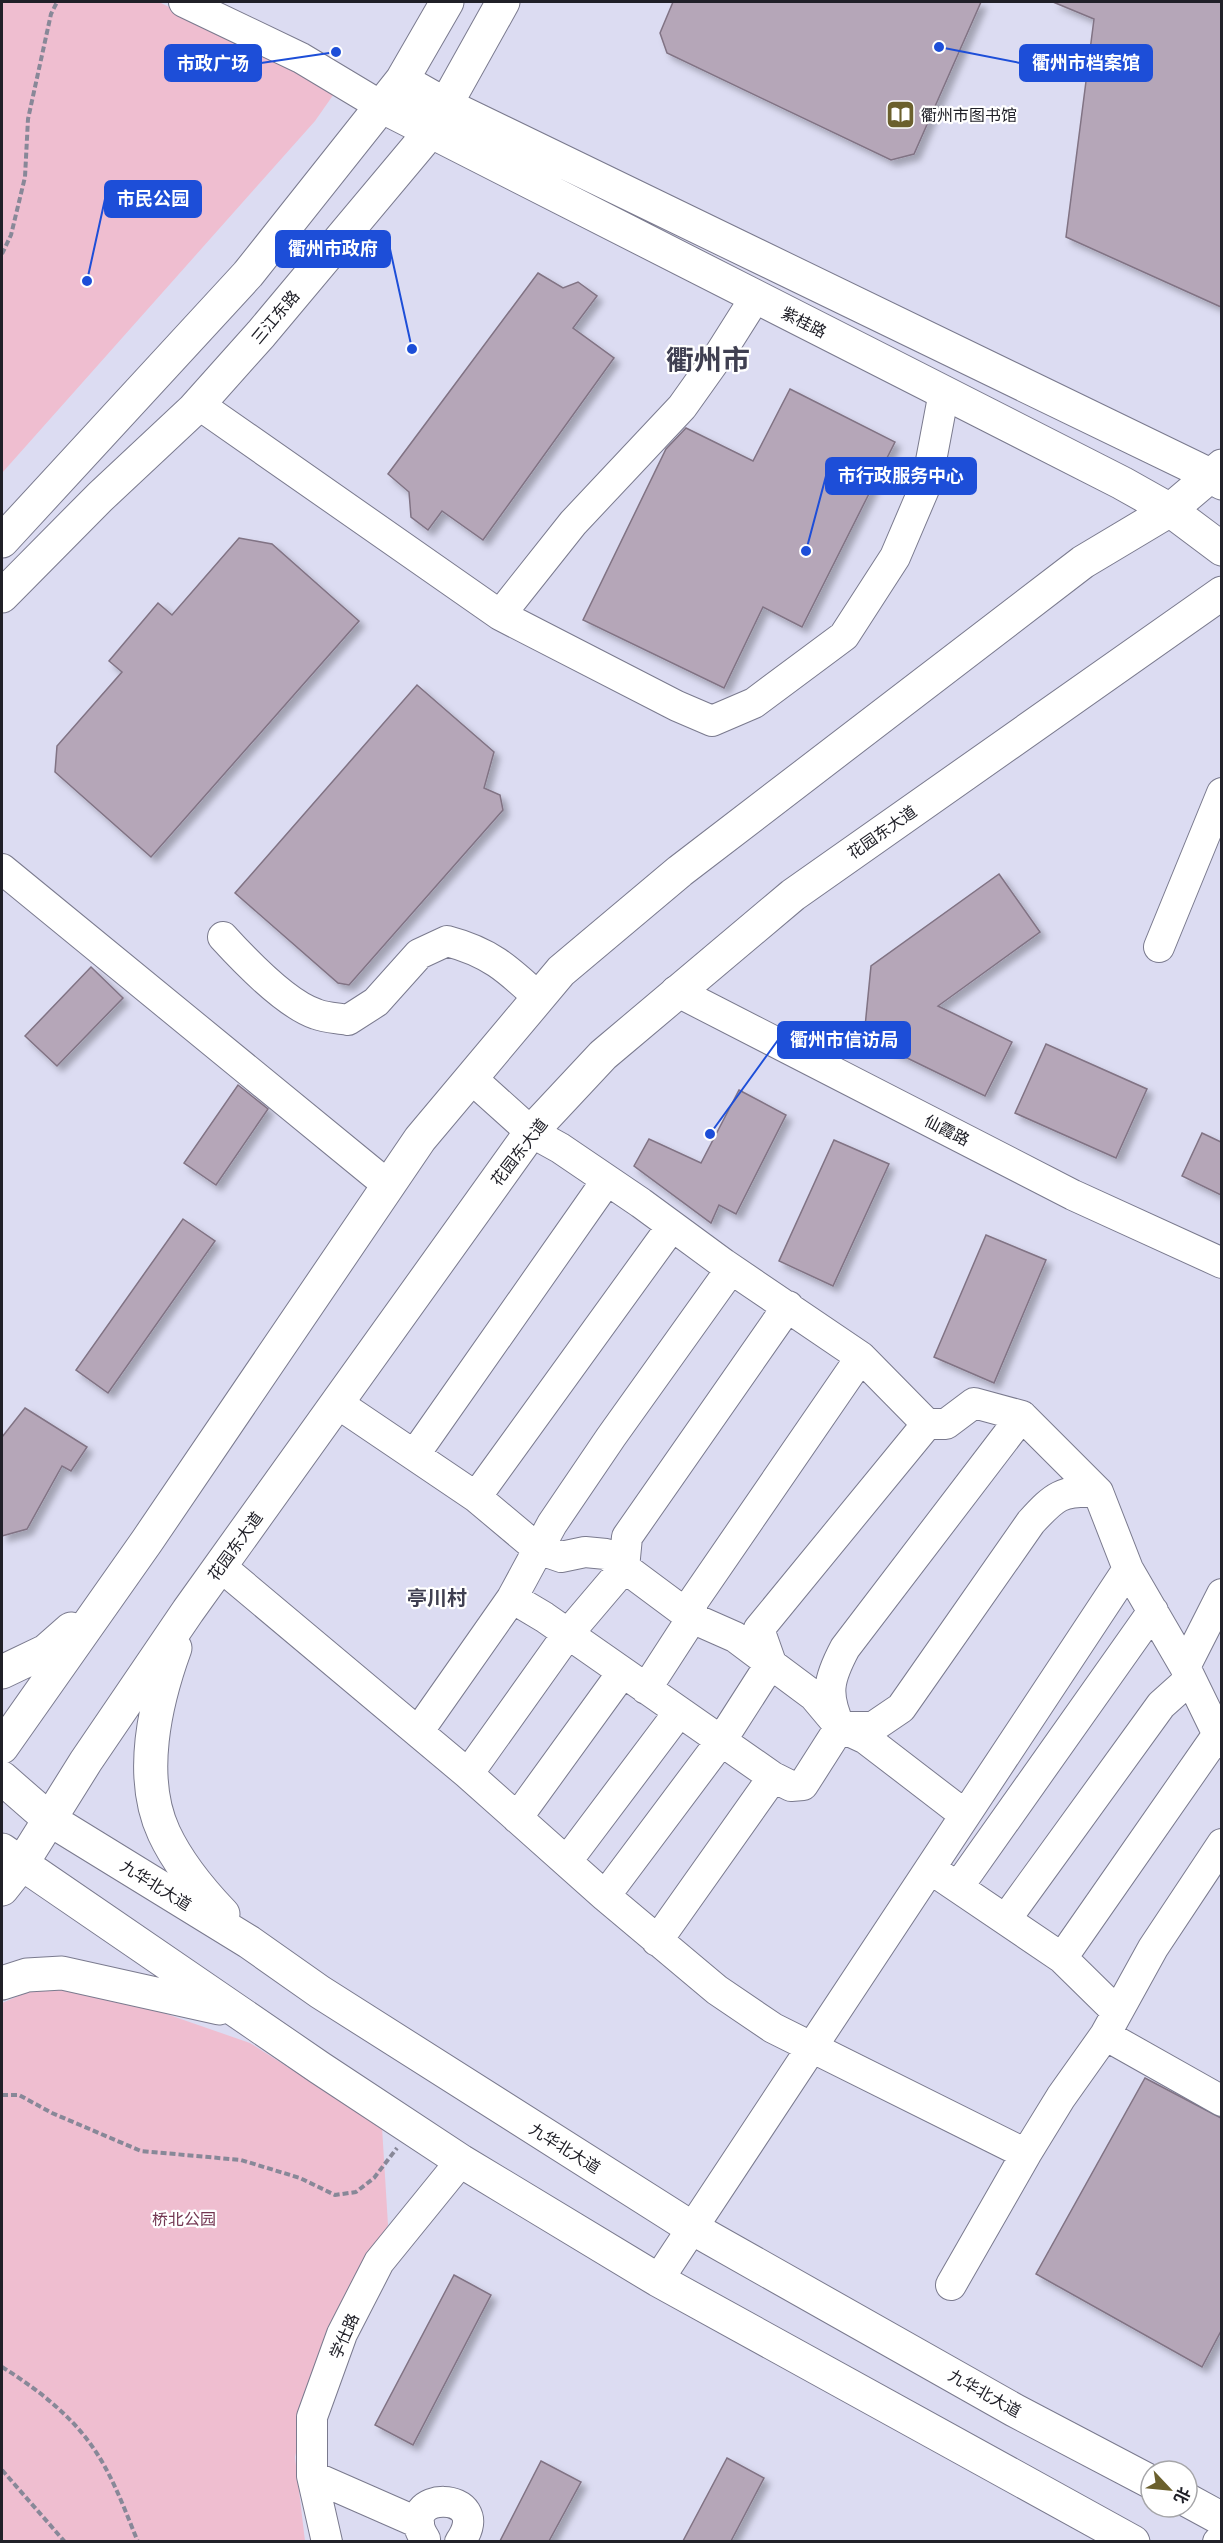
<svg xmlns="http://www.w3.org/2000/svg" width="1223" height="2543" font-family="Quicksand,'Noto Sans SC',sans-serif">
  <defs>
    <filter id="shadow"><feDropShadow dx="5.5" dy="5.5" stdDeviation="3" flood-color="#0004"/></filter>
  </defs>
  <rect width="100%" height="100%" fill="#dcdcf2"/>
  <path fill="#efbed0" d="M2 2H159L336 91 315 121 2 473Z
    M37 1988 106 1993 250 2043 382 2127 388 2225 320 2351 295 2457 305 2541 2 2542V2003Z"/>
  <path fill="#b5a6b8" stroke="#817384" stroke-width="1.5" filter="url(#shadow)" d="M673 2H981L914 154 891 160 667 53 660 33Z
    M1053 2H1221V307L1066 237 1094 19Z
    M538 273 563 288 578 282 597 296 573 328 614 358 483 540 442 511 428 530 411 517 409 492 388 474Z
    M790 389 895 442 802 627 763 607 724 688 583 620 666 449 686 428 753 461Z
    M239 538 272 544 359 621 151 857 55 772 57 746 122 672 109 661 158 603 172 615Z
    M417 685 494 752 484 788 500 795 503 810 349 985 338 983 235 893Z
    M999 874 1040 932 938 1006 1012 1042 985 1096 864 1037 871 966Z
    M91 967 123 998 57 1066 25 1036Z
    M1046 1044 1147 1089 1116 1158 1015 1113Z
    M238 1085 268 1109 216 1185 184 1163Z
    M739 1090 786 1115 736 1214 719 1205 711 1223 634 1166 649 1139 701 1163Z
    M1202 1133 1221 1142V1195L1182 1176Z
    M834 1140 889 1164 833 1286 779 1261Z
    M183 1219 215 1241 108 1393 76 1370Z
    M986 1235 1046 1260 994 1383 934 1357Z
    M25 1408 87 1447 71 1471 62 1466 27 1529 2 1536V1437Z
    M1145 2078 1221 2118V2331L1202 2367 1036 2274Z
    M454 2275 491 2295 413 2445 375 2425Z
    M727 2458 764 2478 731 2541H683Z
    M541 2461 581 2482 549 2541H500Z"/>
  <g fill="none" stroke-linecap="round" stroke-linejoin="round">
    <defs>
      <path id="minor" d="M184 2 301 58 381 106
        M198 404 500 615 677 706 712 721 754 703 844 636 895 557 927 482 944 392
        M500 615 573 523 682 407 719 355 755 298
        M2 869 389 1186
        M223 937C244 960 286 1004 316 1014 326 1018 338 1018 348 1020L376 1002 419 954 447 941C489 952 507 968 539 998
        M1159 947 1222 793
        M676 991 1073 1195 1222 1263
        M471 1078 531 1132 560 1148 641 1203 724 1264 861 1357 927 1424H946L974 1403 1022 1416 1098 1492 1128 1569 1185 1667 1222 1743
        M337 1403 476 1497 538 1549 561 1557 585 1552 606 1554 692 1618 735 1637 814 1696 840 1727 866 1739 965 1815
        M415 1454 607 1180
        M476 1497 672 1226
        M220 1566 468 1774 605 1896 717 1990 773 2028 1026 2154
        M512 1598 544 1617 773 1777 791 1786 803 1785 840 1727C825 1694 828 1680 845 1648L1022 1416
        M1185 1667 1222 1594
        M646 1689 692 1618V1603L861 1357
        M840 1727H873L901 1708 1031 1522C1055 1496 1061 1490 1098 1492
        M418 1732 512 1598 552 1524 611 1437 731 1269
        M468 1774 567 1635 624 1568 627 1537 788 1306
        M517 1818 622 1673
        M567 1861 679 1712
        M941 1876 1062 1958 1116 2011
        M958 1887 1153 1611
        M605 1896 721 1741 771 1663 759 1629 927 1424
        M1006 1919 1161 1705 1190 1679
        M657 1941 773 1777
        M1062 1958 1218 1734
        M1105 2035 1222 2101
        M658 2280 1128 1569
        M951 2285 1026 2154 1061 2097 1105 2035 1153 1948 1222 1844
        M312 2476 419 2523
        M425 2539C392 2489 497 2489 460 2542
        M327 2542 312 2476V2417L342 2334 379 2262 461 2161
        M1218 2542 1222 2538"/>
      <path id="major" d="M402 80 446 105 1210 475 1222 483
        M381 106 1122 483 1170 510 1222 549
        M2 541 248 274 402 80 447 2
        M2 596 100 497 194 409 261 334 431 131 503 2
        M175 1648C155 1703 138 1777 164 1833 178 1863 200 1890 223 1914
        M2 1672 46 1651 71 1629
        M2 1747 147 1541 420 1139 561 971 680 871 1083 562 1170 510 1222 466
        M2 1778 49 1819 249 1942 320 1992 692 2228 1014 2410 1151 2482
        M2 1850 320 2068 461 2161 658 2280 1133 2542
        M2 1889 21 1865 86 1761 188 1611 531 1132 603 1055 793 895 1222 593
        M2 1983 27 1975 62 1973 219 2008
        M1187 2500 1222 2519"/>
    </defs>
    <use href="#minor" stroke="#7a7a8e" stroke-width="32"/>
    <use href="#major" stroke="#7a7a8e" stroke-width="35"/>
    <path stroke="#888898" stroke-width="4" stroke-dasharray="6 3" stroke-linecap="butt" d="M2 254 11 235 25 177 28 119 51 14 57 2
      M2 2095H19L52 2113 141 2151 241 2160 300 2178 335 2195 356 2192 374 2178 397 2148
      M2 2367C33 2386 67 2412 89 2442 111 2471 124 2508 138 2542
      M2 2470 65 2542"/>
    <use href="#minor" stroke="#fff" stroke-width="30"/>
    <use href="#major" stroke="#fff" stroke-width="33"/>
  </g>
  <defs>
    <symbol id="library-square" viewBox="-11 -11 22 22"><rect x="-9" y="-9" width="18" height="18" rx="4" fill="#6b602d" stroke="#fff"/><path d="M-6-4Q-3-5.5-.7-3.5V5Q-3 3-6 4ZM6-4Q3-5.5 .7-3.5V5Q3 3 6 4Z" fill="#fff"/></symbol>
  </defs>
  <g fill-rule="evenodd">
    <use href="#library-square" x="884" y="98" width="33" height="33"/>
  </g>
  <g text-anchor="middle" stroke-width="4.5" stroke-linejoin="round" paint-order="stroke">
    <g font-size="16" fill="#202028" stroke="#fff" text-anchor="start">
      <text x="921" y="121">衢州市图书馆</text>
    </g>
    <g font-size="16" fill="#202028" stroke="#fff">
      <text transform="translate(275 317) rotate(-50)" y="6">三江东路</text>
      <text transform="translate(804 322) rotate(27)" y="6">紫桂路</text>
      <text transform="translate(882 832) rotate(-35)" y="6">花园东大道</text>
      <text transform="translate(947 1130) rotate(27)" y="6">仙霞路</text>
      <text transform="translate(519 1152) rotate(-52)" y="6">花园东大道</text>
      <text transform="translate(235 1546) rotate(-54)" y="6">花园东大道</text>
      <text transform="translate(156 1885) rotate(32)" y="6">九华北大道</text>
      <text transform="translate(565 2148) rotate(32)" y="6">九华北大道</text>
      <text transform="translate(344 2336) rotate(-66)" y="6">学仕路</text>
      <text transform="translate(985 2393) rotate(29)" y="6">九华北大道</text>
    </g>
    <g font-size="16" fill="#733651" stroke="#fff">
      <text x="184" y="2225">桥北公园</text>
    </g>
    <g font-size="20" font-weight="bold" fill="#3f3f51" stroke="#fff">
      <text x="437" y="1605">亭川村</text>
    </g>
    <g font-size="28" font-weight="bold" fill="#3f3f51" stroke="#fff">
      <text x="708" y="370">衢州市</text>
    </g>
  </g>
  <path fill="none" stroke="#1d4ed8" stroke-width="2" d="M939 47L1020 63M336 52L261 63M87 281L105 199M412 349L390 249M806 551L826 476M710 1134L778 1040"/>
  <g fill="#1d4ed8" stroke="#fff" stroke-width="2">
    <circle cx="939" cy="47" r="6"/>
    <circle cx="336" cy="52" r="6"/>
    <circle cx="87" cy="281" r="6"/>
    <circle cx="412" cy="349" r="6"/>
    <circle cx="806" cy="551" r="6"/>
    <circle cx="710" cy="1134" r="6"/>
  </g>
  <g fill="#1d4ed8" stroke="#1d4ed8" stroke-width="2">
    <rect x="1020" y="45" width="132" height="36" rx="6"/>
    <rect x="165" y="45" width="96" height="36" rx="6"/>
    <rect x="105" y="181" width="96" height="36" rx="6"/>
    <rect x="276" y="231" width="114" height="36" rx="6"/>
    <rect x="826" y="458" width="150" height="36" rx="6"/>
    <rect x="778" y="1022" width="132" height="36" rx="6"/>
  </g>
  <g font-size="18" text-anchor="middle" font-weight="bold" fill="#fff">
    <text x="1086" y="69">衢州市档案馆</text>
    <text x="213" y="70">市政广场</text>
    <text x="153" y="205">市民公园</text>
    <text x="333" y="255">衢州市政府</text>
    <text x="901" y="482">市行政服务中心</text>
    <text x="844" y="1046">衢州市信访局</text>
  </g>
  <rect width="1223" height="2543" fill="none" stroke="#202028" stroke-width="6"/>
  <g transform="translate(1169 2489) rotate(116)"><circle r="28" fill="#ffffff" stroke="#a6a6a9" stroke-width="1.5"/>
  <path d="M0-4.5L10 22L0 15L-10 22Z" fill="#6b602d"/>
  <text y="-9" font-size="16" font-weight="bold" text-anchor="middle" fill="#202028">北</text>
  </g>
</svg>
